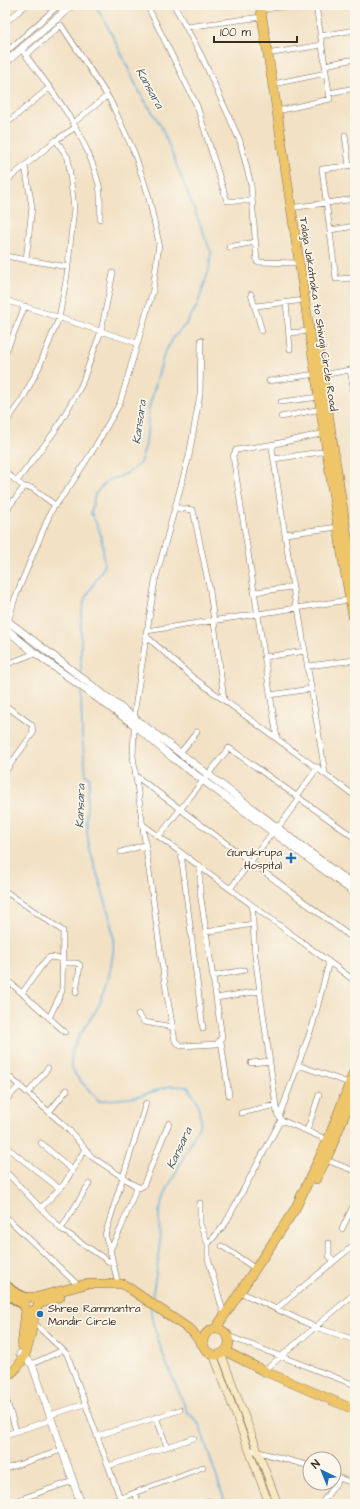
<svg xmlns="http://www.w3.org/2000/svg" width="360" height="1509" font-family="'Architects Daughter',sans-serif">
  <rect width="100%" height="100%" fill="#fbf7ec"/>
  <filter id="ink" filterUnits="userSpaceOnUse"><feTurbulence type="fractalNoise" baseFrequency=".025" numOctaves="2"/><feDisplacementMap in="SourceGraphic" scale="8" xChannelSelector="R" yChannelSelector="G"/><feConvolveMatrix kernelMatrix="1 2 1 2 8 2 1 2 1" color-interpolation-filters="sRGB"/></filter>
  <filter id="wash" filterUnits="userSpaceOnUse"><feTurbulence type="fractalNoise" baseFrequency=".012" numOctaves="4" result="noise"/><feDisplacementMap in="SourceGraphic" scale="16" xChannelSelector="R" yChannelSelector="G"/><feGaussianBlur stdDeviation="0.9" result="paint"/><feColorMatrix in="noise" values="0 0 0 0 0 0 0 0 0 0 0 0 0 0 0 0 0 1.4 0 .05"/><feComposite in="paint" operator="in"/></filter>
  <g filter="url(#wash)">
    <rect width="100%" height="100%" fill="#f2e1c4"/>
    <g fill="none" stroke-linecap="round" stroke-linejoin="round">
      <path stroke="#66b0de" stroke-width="1.5" d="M81 675V617L85 598 104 567 103 546 99 529 91 513 95 494 107 481 126 474 140 463 146 444 149 408 164 354 174 337 186 324 197 306 209 270 211 252 161 126C154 113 143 100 137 87 123 58 113 33 95 5
        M81 690 82 736 86 775 90 777C87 798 85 819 88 840 94 872 117 923 113 953 111 971 106 989 99 1005 89 1025 61 1050 75 1074 81 1083 92 1092 99 1101L137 1097 170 1086 188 1087 198 1103 201 1122 165 1194 159 1212 160 1250 152 1298
        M150 1306 153 1324 165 1360 187 1411 199 1424 225 1502 224 1504"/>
    </g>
  </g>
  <g filter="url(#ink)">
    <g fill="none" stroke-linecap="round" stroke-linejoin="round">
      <defs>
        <path id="minor" d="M147 5 197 106 227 201H252
          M174 5 202 57 240 141 251 185 257 262 299 263
          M316 6 322 5
          M266 9 294 5
          M5 23 26 5
          M186 27 262 17
          M320 36 355 30
          M5 53 58 6 56 5
          M24 53C55 94 87 135 99 185 101 196 100 208 100 219
          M273 53 322 45
          M325 65 355 59
          M278 83 326 73
          M329 93 355 88
          M282 110 330 99 316 5
          M73 123 107 96
          M5 125 50 87
          M345 135 349 166
          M355 165 322 169 336 279 355 278
          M25 166 32 207 26 260
          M5 182 56 140 76 127
          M290 208 355 199
          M330 230 355 226
          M229 247 255 242
          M5 256 68 267
          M251 294 262 331
          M5 300 137 343
          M286 302 290 349
          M256 306 305 300
          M289 333 309 331
          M5 354 25 306
          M350 370 355 397
          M323 375 355 369
          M269 381 316 374
          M281 402 319 397
          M281 417 321 409
          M5 424 23 398 39 367 59 318 67 275 74 208 68 158 56 140
          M275 444 236 450 233 456 277 738
          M274 459 327 451
          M5 472 24 487 5 512
          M17 481 55 431 81 386 101 331 113 273
          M24 487 32 488 55 505
          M176 508 193 510 210 591 224 700
          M285 534 338 527
          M255 592 292 587
          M296 608 272 448 275 444 325 433
          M298 608 325 773
          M6 629 15 598 51 511 72 483 95 447 120 403 153 290 159 243 148 194 134 152 110 100 61 25 26 55
          M146 631 355 599
          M146 636 191 676 355 796
          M265 657 305 651
          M5 665 35 653
          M308 666 355 660
          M270 695 311 689
          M5 705 32 725 33 733 5 772
          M180 753 197 732
          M136 776 355 940
          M297 796 318 767
          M142 824 355 981
          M277 829 300 798
          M159 836 229 748 355 838
          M121 852 145 845
          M181 853 203 1029
          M200 866V892L222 1037 217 1044 181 1046 175 1041 164 978 133 756 135 708 155 581 189 456 200 394 201 340
          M230 889 272 833
          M5 891 63 931 62 991 49 1018
          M252 906 255 956 277 1113 281 1120 328 1140
          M206 932 253 924
          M63 963H77L80 965 76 993
          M213 976 245 970
          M5 978 65 1032
          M22 993 46 960 50 957 63 959
          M216 998 260 991
          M138 1014 144 1022 173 1027
          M221 1041 229 1095
          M251 1063 270 1061
          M298 1065 349 1083
          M5 1073 68 1129 92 1157 139 1188 143 1186 169 1123
          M28 1093 48 1068
          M5 1101 20 1085
          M49 1112 67 1090
          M241 1113 276 1105
          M279 1117 313 1024 329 962
          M307 1131 319 1095
          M41 1143 72 1170
          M5 1146 60 1189
          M326 1160 355 1171
          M5 1171 61 1229 114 1265
          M200 1203V1224L208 1244
          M41 1208 64 1184 85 1149
          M5 1216 79 1286
          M61 1229 89 1184
          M342 1229 355 1202
          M329 1243V1256L334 1261
          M222 1246 256 1269
          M110 1250 105 1235 146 1103
          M118 1284 110 1250 121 1228 137 1186
          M244 1294 315 1327 355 1340
          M276 1309 355 1244
          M224 1315 208 1258V1244L225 1224 281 1120
          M33 1322 67 1354 120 1498
          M228 1336 355 1385
          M32 1364 63 1350
          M264 1371 355 1293
          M5 1395 16 1431
          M50 1415 85 1404
          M156 1417 167 1447
          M5 1435 51 1420
          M97 1436 180 1410
          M248 1449 310 1466
          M108 1466 194 1438
          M5 1469 62 1450
          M334 1476 355 1484
          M135 1493 139 1504
          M6 1504 73 1481
          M105 1504 203 1467
          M201 1504 209 1501
          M321 1504 340 1478"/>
        <path id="tertiary" d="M5 63 72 5
          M5 619 355 887
          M5 628 31 650 133 724 173 758 355 893
          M20 1354 32 1364 81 1504"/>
        <path id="secondary" d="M221 1353 278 1504
          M213 1354 269 1504"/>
        <path id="primary" d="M5 1284 13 1291 27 1298
          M5 1293 24 1306"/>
        <path id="trunk" d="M260 5 277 111 342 554 355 627
          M318 348 355 588
          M316 1179 327 1158 355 1089
          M24 1304a7 7 0 1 1 14 0a7 7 0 1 1-14 0Z
          M34 1298 86 1284H123L192 1331 204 1347
          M38 1304 60 1297
          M216 1328 295 1209 328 1140 355 1069
          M203 1342a13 13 0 1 1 26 0a13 13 0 1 1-26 0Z
          M22 1346 26 1310
          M225 1351 264 1371 355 1410
          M5 1377C29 1365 31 1333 35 1310"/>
      </defs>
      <use href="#minor" stroke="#7b6a58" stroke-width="6"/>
      <use href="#tertiary" stroke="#7b6a58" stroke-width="8"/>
      <use href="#secondary" stroke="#7b6a58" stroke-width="8"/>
      <use href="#primary" stroke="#7b6a58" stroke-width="10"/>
      <use href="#trunk" stroke="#7b6a58" stroke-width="10"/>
      <use href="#minor" stroke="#fff" stroke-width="5"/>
      <use href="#tertiary" stroke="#fff" stroke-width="7"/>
      <use href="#secondary" stroke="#f8e8c3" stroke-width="7"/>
      <use href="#primary" stroke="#eec569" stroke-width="8"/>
      <use href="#trunk" stroke="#eec569" stroke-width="9"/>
    </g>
  </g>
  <g fill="#1f6fb2" stroke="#fbf7ec" stroke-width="1.5">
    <path d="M289 852h4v4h4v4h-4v4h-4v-4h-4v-4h4z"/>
    <circle cx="40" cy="1314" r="4"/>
  </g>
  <g text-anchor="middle" stroke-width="3.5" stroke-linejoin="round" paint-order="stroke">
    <g font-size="11" fill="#3b2a1e" stroke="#fbf7ec">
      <text transform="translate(319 314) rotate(81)" y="4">Talaja Jakatnaka to Shivaji Circle Road</text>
    </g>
    <g font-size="11" fill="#3b2a1e" stroke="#fbf7ec" text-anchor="end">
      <text x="282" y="856">Gurukrupa<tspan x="282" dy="13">Hospital</tspan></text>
      <text x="48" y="1312" text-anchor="start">Shree Rammantra<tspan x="48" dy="13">Mandir Circle</tspan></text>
    </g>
    <g font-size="12" font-style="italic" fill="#4a5961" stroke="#fbf7ec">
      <text transform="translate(150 88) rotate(61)" y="4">Kansara</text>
      <text transform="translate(139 422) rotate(-82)" y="4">Kansara</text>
      <text transform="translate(80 806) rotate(-88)" y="4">Kansara</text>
      <text transform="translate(179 1148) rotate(-65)" y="4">Kansara</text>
    </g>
  </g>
  <rect width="360" height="1509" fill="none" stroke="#fbf7ec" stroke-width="20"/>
  <g transform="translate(322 1471) rotate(317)"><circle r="19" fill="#fbf7ec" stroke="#aea59a"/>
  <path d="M0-3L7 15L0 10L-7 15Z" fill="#1f6fb2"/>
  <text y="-6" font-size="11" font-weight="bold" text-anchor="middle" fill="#3b2a1e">N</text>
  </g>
  <path d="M214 36v6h83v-6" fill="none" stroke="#3b2a1e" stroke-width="2"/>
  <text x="220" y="36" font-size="12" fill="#3b2a1e" stroke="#fbf7ec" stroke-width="3" paint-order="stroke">100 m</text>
</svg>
